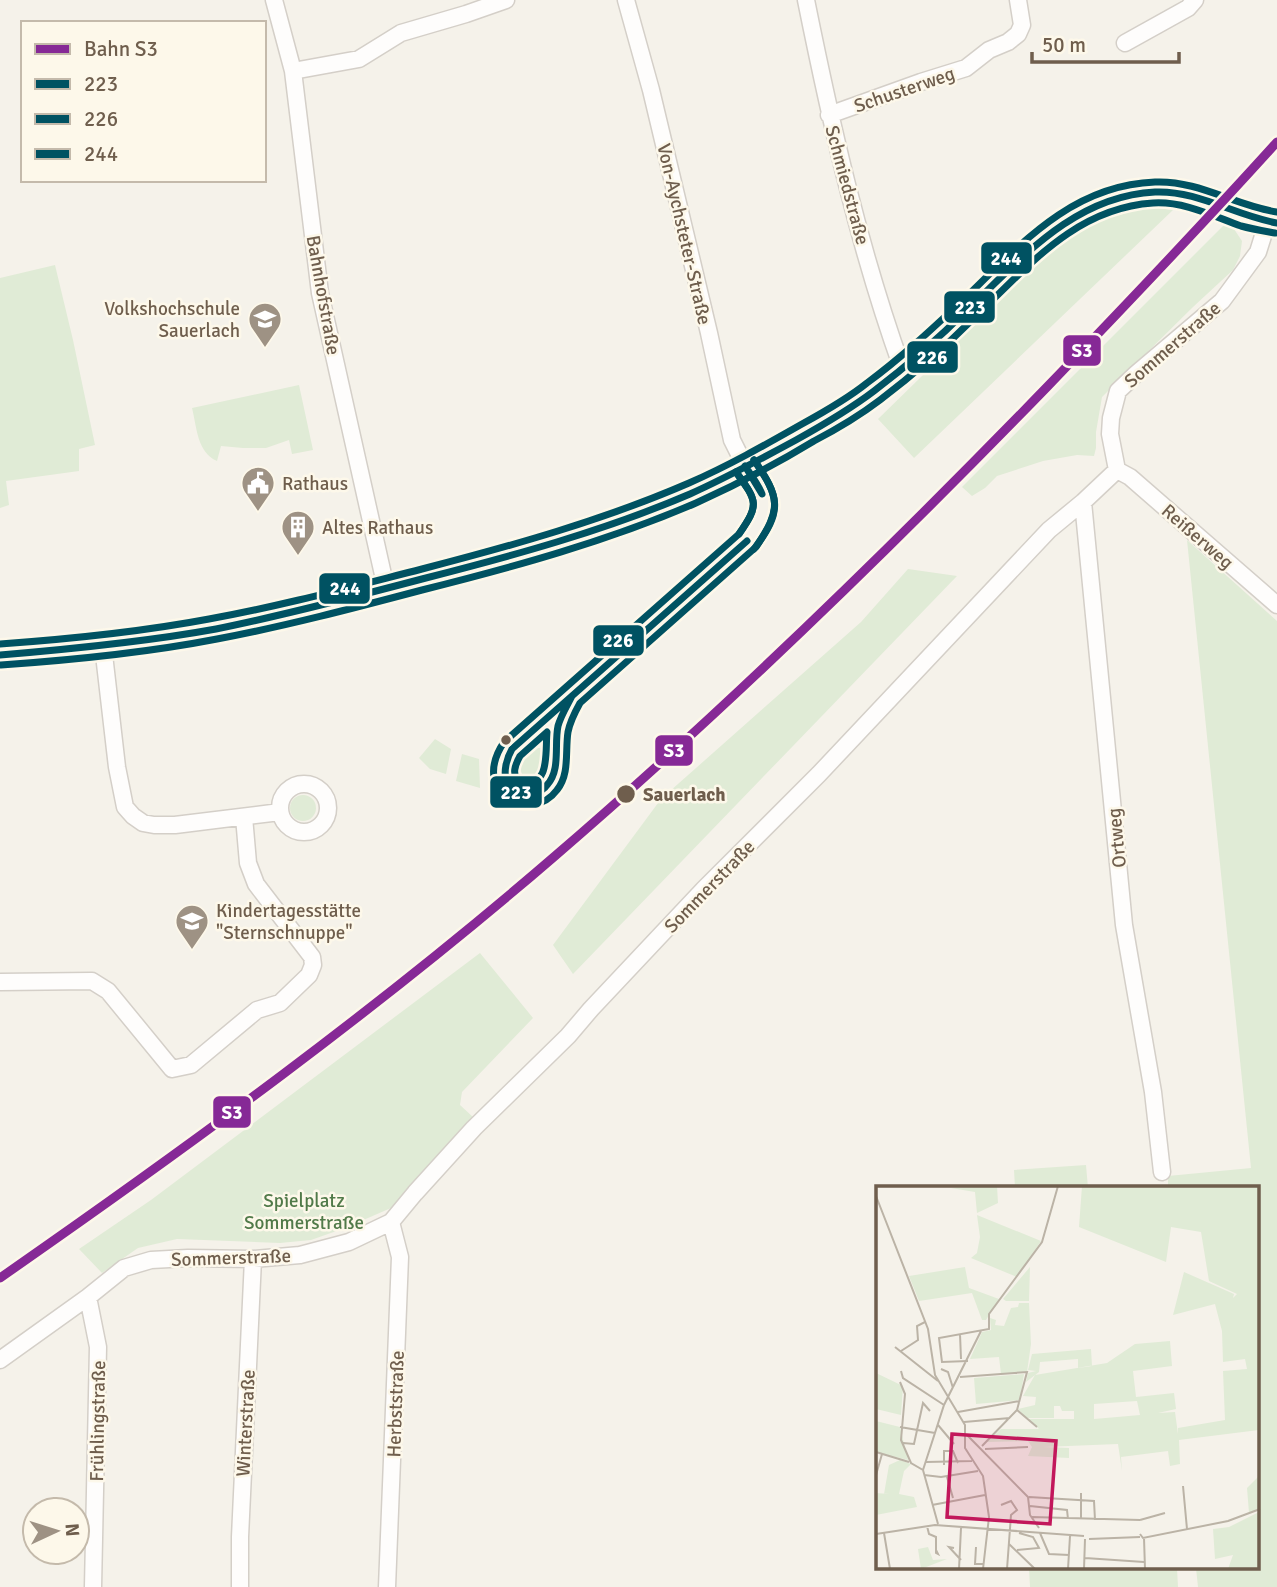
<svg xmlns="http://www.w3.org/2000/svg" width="1277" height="1587" font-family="Signika,sans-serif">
  <rect width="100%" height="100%" fill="#f5f2ea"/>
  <path fill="#e0ebd6" d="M1149 207 1173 210 914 458 878 419 1053 248C1073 231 1095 216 1121 209 1130 207 1140 208 1149 207Z
    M1225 224 1234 229 1242 241 1240 256 1233 270 1193 307 1102 397 1096 432V448L1094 456 1077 455 1043 461 997 476 985 488 972 496 962 487Z
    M55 265 73 340 95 445 79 449V471L6 481 9 505 0 508V278Z
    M299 385 313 450 292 454 289 440 266 448H243L221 446 217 461C197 452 197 428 192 408Z
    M1187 540 1277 621V1587H1198L1196 1568H1258V1188H1168V1176L1251 1168Z
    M908 569 957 576 573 974 553 945 661 799 861 622Z
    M435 739 451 749 446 774 430 769 419 758Z
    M533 748H543C544 755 546 765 543 772 536 789 520 780 520 765Z
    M462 754 479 759 480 788 456 781Z
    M290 808a13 13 0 1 1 26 0a13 13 0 1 1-26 0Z
    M480 953 533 1018 462 1092 460 1105 473 1117 391 1208 345 1228 311 1240 280 1243 177 1239 138 1248 102 1273 79 1249 151 1200Z
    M1086 1165 1088 1188H1015L1014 1170Z
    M1029 1568H1177L1178 1587H1030Z"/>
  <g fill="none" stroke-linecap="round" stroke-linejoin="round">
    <defs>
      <path id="minor" d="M274 0 293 71 320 293 386 588
        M626 0 651 90 709 333 732 440 745 466
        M806 0C831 124 859 248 902 368
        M1125 43 1188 8 1195 0
        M293 71 359 59 401 33 466 14 506 0
        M829 115 921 82 966 68 989 50 1008 42 1018 34 1022 25 1018 0
        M1117 470 1110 434 1111 418 1118 391 1137 373 1222 301 1258 252 1267 223
        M1117 470 1130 477 1277 605
        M1083 502 1124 925 1153 1092 1162 1172
        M103 646 117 767 125 807 133 816 143 823 154 825H175L280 812
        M280 808a24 24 0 1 1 48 0a24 24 0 1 1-48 0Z
        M0 982 92 981 108 991 172 1069 191 1065 257 1010 280 1003 309 975 313 965 312 957 256 884 248 863 244 817
        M88 1297 98 1347 93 1587
        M0 1360 88 1297 124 1268 151 1260 188 1258 253 1259 300 1255 349 1242 391 1222 415 1193 474 1128 568 1036 591 1009 703 890 819 774 1049 530 1083 502 1117 470
        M240 1587V1537L253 1259
        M387 1587 400 1257 391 1222"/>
      <path id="secondary" d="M0 655C82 649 164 640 244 623 292 613 340 599 388 588 456 571 524 553 591 530 629 518 666 505 703 488 741 470 779 450 815 429 829 421 844 413 857 404 901 372 942 335 980 298 1037 245 1071 197 1155 192 1198 190 1235 219 1277 223"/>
    </defs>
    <use href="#minor" stroke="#d4cfc8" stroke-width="19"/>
    <use href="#secondary" stroke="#d4cfc8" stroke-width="26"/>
    <use href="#minor" stroke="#fefdfc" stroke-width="16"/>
    <use href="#secondary" stroke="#fefdfc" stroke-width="23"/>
    <defs>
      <path id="bus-1" d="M745 466C751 475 758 484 762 494Z
        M747 541 572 696C567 706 561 715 558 726 554 745 561 770 547 785 544 790 539 792 533 793 502 799 500 770 512 749Z
        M0 655C72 649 145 642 216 629 285 615 354 597 422 579 512 556 604 531 690 494 726 478 761 459 796 440 823 425 849 410 874 391 907 366 939 338 969 308 1023 257 1075 196 1155 192 1197 190 1236 216 1277 223"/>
      <path id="bus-2" d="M736 472C757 501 760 504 739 534L504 742C469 794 531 825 557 790 570 774 565 751 568 732 570 721 575 712 580 703L756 547C782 508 780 498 754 460
        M1 665C73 660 145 653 217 639 286 626 354 608 422 590 514 567 608 541 696 503 736 485 776 464 814 441 837 429 859 416 880 400 913 375 945 347 975 317 1028 267 1075 208 1153 203 1184 201 1213 216 1241 226 1252 229 1264 231 1275 233"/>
      <path id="bus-3" d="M754 460C780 497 783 511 754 549
        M736 472C757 501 760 504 739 534
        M0 644C70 639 140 632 209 619 281 606 351 587 422 569 511 546 604 520 689 483 728 466 765 445 802 424 824 412 847 399 867 383 901 358 932 329 963 300 1019 246 1071 185 1155 182 1198 180 1236 206 1277 212
        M547 732C545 752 551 789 520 782 511 775 515 765 520 756Z"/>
    </defs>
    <use href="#bus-1" stroke="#fdf8ea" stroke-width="12"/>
    <use href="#bus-2" stroke="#fdf8ea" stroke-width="12"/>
    <use href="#bus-3" stroke="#fdf8ea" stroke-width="12"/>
    <use href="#bus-1" stroke="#005262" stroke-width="7"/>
    <use href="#bus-2" stroke="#005262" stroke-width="7"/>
    <use href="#bus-3" stroke="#005262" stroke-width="7"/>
    <defs>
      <path id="rail-1" d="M0 1278C191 1145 379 1008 555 856 727 708 889 550 1047 387 1125 306 1202 225 1277 142"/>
    </defs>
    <use href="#rail-1" stroke="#fdf8ea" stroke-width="14"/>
    <use href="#rail-1" stroke="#862996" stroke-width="9"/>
  </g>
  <defs>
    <symbol id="school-pin" viewBox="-11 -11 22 30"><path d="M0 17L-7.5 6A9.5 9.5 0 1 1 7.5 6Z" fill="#9e9284" stroke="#fdf8ea"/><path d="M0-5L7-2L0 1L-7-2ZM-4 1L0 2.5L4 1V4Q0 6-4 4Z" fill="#fff"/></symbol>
    <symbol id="civic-pin" viewBox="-11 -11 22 30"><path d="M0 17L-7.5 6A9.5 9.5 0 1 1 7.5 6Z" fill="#9e9284" stroke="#fdf8ea"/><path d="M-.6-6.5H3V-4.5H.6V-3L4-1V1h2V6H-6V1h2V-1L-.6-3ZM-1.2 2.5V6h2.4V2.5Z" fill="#fff"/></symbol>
    <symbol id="building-pin" viewBox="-11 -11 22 30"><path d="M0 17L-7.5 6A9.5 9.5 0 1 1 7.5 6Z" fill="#9e9284" stroke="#fdf8ea"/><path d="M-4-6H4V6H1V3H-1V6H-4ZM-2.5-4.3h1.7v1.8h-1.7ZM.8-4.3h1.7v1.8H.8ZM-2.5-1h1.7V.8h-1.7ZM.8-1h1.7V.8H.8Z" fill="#fff"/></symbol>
  </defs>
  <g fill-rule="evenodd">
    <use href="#school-pin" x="246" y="300" width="38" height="52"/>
    <use href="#civic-pin" x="239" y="464" width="38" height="52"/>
    <use href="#building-pin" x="279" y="508" width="38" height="52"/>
    <use href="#school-pin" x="173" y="902" width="38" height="52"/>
  </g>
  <g fill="#6f5e4d" stroke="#fdf8ea" stroke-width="2.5">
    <circle cx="506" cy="740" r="6"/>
    <circle cx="626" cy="794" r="10"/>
  </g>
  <g text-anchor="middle" stroke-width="5" stroke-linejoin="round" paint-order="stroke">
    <g font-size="19" fill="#6f5e4d" stroke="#fdf8ea">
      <text transform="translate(904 89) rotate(-19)" y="7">Schusterweg</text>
      <text transform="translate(848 185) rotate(75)" y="7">Schmiedstraße</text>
      <text transform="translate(685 234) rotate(77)" y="7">Von-Aychsteter-Straße</text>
      <text transform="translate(324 295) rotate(80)" y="7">Bahnhofstraße</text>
      <text transform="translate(1172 344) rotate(-41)" y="7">Sommerstraße</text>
      <text transform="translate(1198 536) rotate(41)" y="7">Reißerweg</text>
      <text transform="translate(1116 838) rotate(-96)" y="7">Ortweg</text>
      <text transform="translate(709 886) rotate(-46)" y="7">Sommerstraße</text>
      <text transform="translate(231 1257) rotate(-2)" y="7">Sommerstraße</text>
      <text transform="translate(395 1404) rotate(-88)" y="7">Herbststraße</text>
      <text transform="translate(97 1421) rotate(-89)" y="7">Frühlingstraße</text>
      <text transform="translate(245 1423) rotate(-87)" y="7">Winterstraße</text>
    </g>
    <g font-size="19" fill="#6f5e4d" stroke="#fdf8ea" text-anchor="start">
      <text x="240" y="315" text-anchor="end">Volkshochschule<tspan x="240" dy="22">Sauerlach</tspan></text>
      <text x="282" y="490">Rathaus</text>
      <text x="322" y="534">Altes Rathaus</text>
      <text x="216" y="917">Kindertagesstätte<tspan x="216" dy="22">"Sternschnuppe"</tspan></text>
    </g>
    <g font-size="19" font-weight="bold" fill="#6f5e4d" stroke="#fdf8ea" text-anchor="start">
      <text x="643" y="801">Sauerlach</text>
    </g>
    <g font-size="19" fill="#517a49" stroke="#fdf8ea">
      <text x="304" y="1207">Spielplatz<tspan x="304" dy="22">Sommerstraße</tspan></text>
    </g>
  </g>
  <g transform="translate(876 1186)">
    <rect width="383" height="383" fill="#f5f2ea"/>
    <path d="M121 0 122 17 101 27 99 6 75 2ZM206 0H383V244L303 254 304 278 294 280 292 265 245 271 246 285 242 258 167 261 193 262V272L152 270 156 261 152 255 111 256 125 243H163L152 233H198V225H186L184 220H178V232H151L142 223 159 219 160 211 147 210 159 189 231 177 259 158 294 155 296 180 257 185 260 211 298 207 300 223 282 227 299 226 302 248V242L349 234 347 185 371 183 369 173 347 176 346 145 339 118 297 129 308 86 358 108 357 112 361 108 333 95 325 46 295 41 290 76 203 41ZM261 215 264 229 218 233V218ZM101 29 165 55 141 91 95 72 101 67 104 51ZM89 81 93 102 123 113 110 134H106L96 107 43 115 33 90ZM154 81 153 115H130L127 113ZM143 117H153L155 158 151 186 125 188 123 171 94 173 106 146 115 144 114 132 120 134 119 139 128 140 135 122 142 121ZM215 163 216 180 202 182V173L164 176 163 186 150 196 152 187 160 185 152 184 156 168ZM0 187 27 200 25 229 0 223ZM148 188 144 214 100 218 98 192ZM0 235 24 241 32 274 0 266ZM24 274 35 278 28 285 23 308 38 311 41 321 0 329V307L13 308H8L13 279ZM383 290V322L373 327 371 302ZM383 326V383H352L357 369 339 373 337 343 353 341ZM52 361 57 374 71 373 45 383 42 363Z" fill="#e0ebd6" fill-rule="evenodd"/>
    <path fill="none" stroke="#bbb3a6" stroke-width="2" d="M0 10 52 143 59 189 89 239V262L107 290 113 331 107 383M84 148 85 173M19 161 62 195M25 165 42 154 41 140 49 136M92 175 66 176 63 152 113 143V128L166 56 182 0M65 183 72 186 77 202M25 185 27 192 68 219M84 191 151 186 141 224 106 260M24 196 29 208 25 254 35 277 47 284M141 224 161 241M82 226 144 215M88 236 134 232M62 239 78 258M24 241 59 247M91 249 152 311 154 329 163 342M27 257 38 258 47 217 54 225M109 263 152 261M0 266 33 276M50 276 96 275M68 279V265H77L82 277M0 289 6 268M48 289 65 291 102 285M71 291 77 312M307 300 311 343M153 311 218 315 219 334M56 319 109 309M125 319 135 315 141 324 135 329 131 383M154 320 191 324 192 333M156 331 264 334M205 333V307M264 334 289 327M62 338 47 284 68 219 105 145M51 340 53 348 60 351V367L62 368 60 364M8 347 14 383M164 347 173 368 193 369M0 348 59 339 208 350M264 348 267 352 352 335 384 323M268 352 269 383M213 353 264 351M133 358 159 383M100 361 99 378H107M78 362 73 361 85 374M141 364 163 362 157 351 143 347M209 372 268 376M83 383 85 342M192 383 194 350M208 383 209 353"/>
    <path fill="#c2185b" fill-opacity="0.15" stroke="#c2185b" stroke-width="3.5" d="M76 248 180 255 174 338 71 331Z"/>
    <rect width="383" height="383" fill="none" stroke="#6f5e4d" stroke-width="3.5"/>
  </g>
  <g stroke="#fdf8ea" stroke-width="2.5">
    <rect x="980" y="241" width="53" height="34" rx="7" fill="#005262"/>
    <rect x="943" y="290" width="53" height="34" rx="7" fill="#005262"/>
    <rect x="1062" y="334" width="40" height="33" rx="7" fill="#862996"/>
    <rect x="906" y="340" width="53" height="34" rx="7" fill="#005262"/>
    <rect x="318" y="572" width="53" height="33" rx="7" fill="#005262"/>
    <rect x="592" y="624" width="53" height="33" rx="7" fill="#005262"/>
    <rect x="654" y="734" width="40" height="33" rx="7" fill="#862996"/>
    <rect x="489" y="775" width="54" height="34" rx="7" fill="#005262"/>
    <rect x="212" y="1095" width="40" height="34" rx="7" fill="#862996"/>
  </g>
  <g font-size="19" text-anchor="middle" font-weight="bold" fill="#fff">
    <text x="1006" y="265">244</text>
    <text x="970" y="314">223</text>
    <text x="1082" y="357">S3</text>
    <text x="932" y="364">226</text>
    <text x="345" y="595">244</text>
    <text x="618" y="647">226</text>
    <text x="674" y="757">S3</text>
    <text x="516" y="799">223</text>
    <text x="232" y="1119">S3</text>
  </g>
  <rect x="21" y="21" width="245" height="161" fill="#fdf8ea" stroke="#c4baab" stroke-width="2"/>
  <rect x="35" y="44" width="35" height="10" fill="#862996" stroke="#c4baab" stroke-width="2"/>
  <text x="84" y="56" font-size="21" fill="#6f5e4d">Bahn S3</text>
  <rect x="35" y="79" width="35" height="10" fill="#005262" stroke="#c4baab" stroke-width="2"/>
  <text x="84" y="91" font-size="21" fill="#6f5e4d">223</text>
  <rect x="35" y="114" width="35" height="10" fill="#005262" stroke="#c4baab" stroke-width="2"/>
  <text x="84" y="126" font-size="21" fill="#6f5e4d">226</text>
  <rect x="35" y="149" width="35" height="10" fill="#005262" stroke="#c4baab" stroke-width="2"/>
  <text x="84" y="161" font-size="21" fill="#6f5e4d">244</text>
  <g transform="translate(56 1531) rotate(86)"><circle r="33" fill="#fdf8ea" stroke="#c4baab" stroke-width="2"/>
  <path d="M0-5L12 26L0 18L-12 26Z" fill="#9e9284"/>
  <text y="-10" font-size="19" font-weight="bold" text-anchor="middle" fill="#6f5e4d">N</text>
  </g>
  <path d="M1032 52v10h147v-10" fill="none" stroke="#6f5e4d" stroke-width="3.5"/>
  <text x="1042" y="52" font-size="21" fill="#6f5e4d" stroke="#fdf8ea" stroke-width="5" paint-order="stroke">50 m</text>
</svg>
